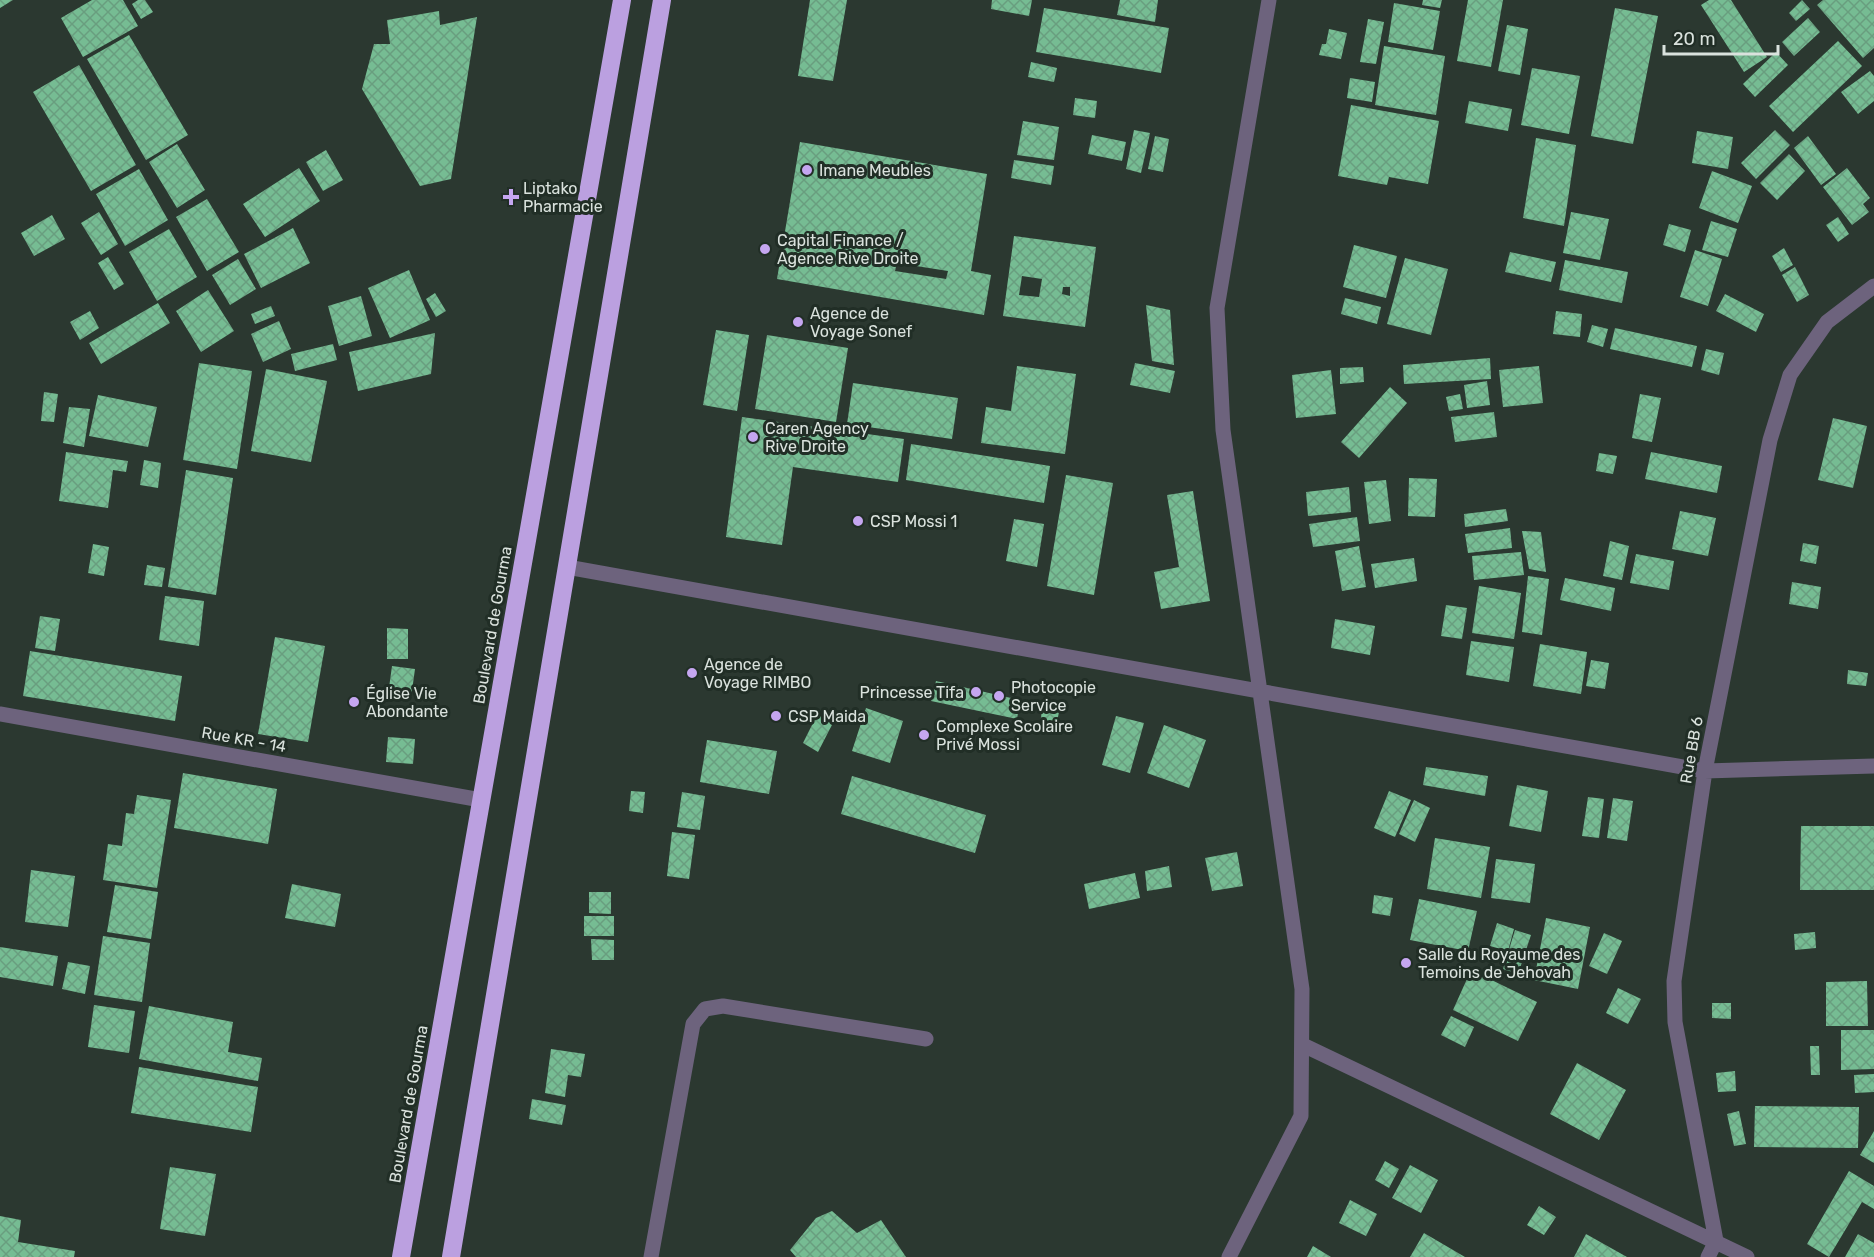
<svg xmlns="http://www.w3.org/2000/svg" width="1874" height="1257" font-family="Rubik,sans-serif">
  <defs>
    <pattern id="building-cross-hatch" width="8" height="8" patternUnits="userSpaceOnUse" patternTransform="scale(1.5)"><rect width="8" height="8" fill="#76bc93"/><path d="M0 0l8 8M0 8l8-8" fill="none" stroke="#699e7f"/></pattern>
  </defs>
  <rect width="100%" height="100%" fill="#2b3830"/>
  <path fill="url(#building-cross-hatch)" fill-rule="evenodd" d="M0 0H13L0 8Z
    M92 0H123L138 26 83 57 61 18Z
    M138 0H145L153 12 141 19 132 4Z
    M810 0H847L833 81 798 76Z
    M992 0H1032L1029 16 991 9Z
    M1120 0H1158L1155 22 1117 15Z
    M1423 0H1442L1440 8 1422 5Z
    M1468 0H1503L1491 67 1457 61Z
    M1709 0H1731L1767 57 1744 72 1701 5Z
    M1802 0 1810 9 1796 21 1789 13Z
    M1823 0H1874V48L1863 58 1817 5Z
    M1394 3 1440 11 1433 50 1388 42Z
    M1044 8 1169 28 1161 73 1036 52Z
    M1615 8 1658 16 1633 144 1591 136Z
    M439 11 440 25 477 17 451 179 420 186 362 89 374 44H390L387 20Z
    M1808 18 1820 32 1794 56 1782 42Z
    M1368 19 1384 22 1376 64 1360 62Z
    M1507 25 1528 29 1520 75 1498 71Z
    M1329 29 1347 33 1341 59 1319 55 1322 44H1326Z
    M129 35 188 135 146 160 87 59Z
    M1838 41 1862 66 1793 132 1769 106Z
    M1384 46 1445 56 1436 115 1375 105Z
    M1776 52 1788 65 1755 97 1743 84Z
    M1031 62 1057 68 1054 82 1028 77Z
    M79 65 136 165 91 191 33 92Z
    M1532 68 1580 76 1569 134 1521 125Z
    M1870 71 1874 76V101L1858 114 1841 92Z
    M1350 78 1375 82 1372 102 1347 98Z
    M1075 98 1097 101 1095 118 1073 115Z
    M1469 101 1512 109 1508 131 1465 123Z
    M1351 105 1439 121 1428 184 1389 177 1387 185 1338 176Z
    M1023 121 1059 127 1054 160 1017 155Z
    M1134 130 1150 133 1141 173 1126 169Z
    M1775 130 1790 145 1756 179 1741 163Z
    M1697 131 1733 137 1728 169 1692 163Z
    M1092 135 1126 142 1122 161 1088 154Z
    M1155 136 1169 139 1163 172 1148 169Z
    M1808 136 1836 174 1821 185 1794 148Z
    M1536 138 1576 145 1564 226 1523 218Z
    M800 142 987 174 971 271 991 275 984 315 777 279ZM897 263 948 271 946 279 895 271Z
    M177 144 205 190 177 208 149 162Z
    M326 150 343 180 323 191 306 162Z
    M1789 154 1805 171 1777 200 1760 183Z
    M1014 160 1054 166 1051 185 1011 178Z
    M299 168 320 201 265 237 243 204Z
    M1847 168 1870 198 1863 204 1869 212 1852 225 1823 187Z
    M139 169 168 220 125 246 96 194Z
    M1712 171 1752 186 1738 223 1699 208Z
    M207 199 239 252 207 271 176 217Z
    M99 212 118 244 101 255 81 223Z
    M1571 212 1609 219 1600 260 1563 253Z
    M52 215 65 239 34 256 21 233Z
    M1838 217 1849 234 1838 242 1826 225Z
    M1711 221 1737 229 1728 257 1702 250Z
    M1669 224 1691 230 1685 252 1663 245Z
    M293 228 310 263 261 288 244 254Z
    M169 229 197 277 157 301 129 252Z
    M1014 236 1096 247 1085 327 1003 316ZM1022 276 1042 279 1039 297 1019 295ZM1063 287H1070V296L1062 294Z
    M1354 245 1397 256 1386 298 1343 287Z
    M1784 248 1793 265 1781 272 1772 256Z
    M1695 250 1722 259 1708 306 1680 297Z
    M1510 252 1556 262 1551 282 1505 272Z
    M108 257 124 284 114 290 98 263Z
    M1405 258 1448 269 1431 335 1387 324Z
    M238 259 256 289 230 305 212 275Z
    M1565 260 1628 272 1622 303 1559 290Z
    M1795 267 1809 295 1797 302 1782 275Z
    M409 270 430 320 390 338 368 288Z
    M208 290 234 331 201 352 176 311Z
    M435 293 446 311 436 317 426 299Z
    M1725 294 1764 314 1756 332 1716 311Z
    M361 296 372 336 339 346 328 306Z
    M1345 298 1381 307 1377 324 1341 314Z
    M158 303 170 323 101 364 89 343Z
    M1146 305 1170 310 1174 365 1152 361Z
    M271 306 275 316 255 324 251 314Z
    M90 311 99 328 80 340 70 322Z
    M1556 311 1582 314 1580 337 1553 334Z
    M279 321 291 349 263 362 251 334Z
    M1592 325 1608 329 1603 347 1587 342Z
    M1615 328 1697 346 1692 367 1610 349Z
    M716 330 749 335 737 411 703 405Z
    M435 333 431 374 358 391 349 352Z
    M767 335 848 348 836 422 755 409Z
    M333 344 337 360 295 371 291 354Z
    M1706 349 1724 353 1719 375 1701 370Z
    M1490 358 1491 379 1404 384 1403 365Z
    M199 363 252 371 237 469 183 460Z
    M1135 363 1175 371 1170 393 1130 385Z
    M1017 366 1076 374 1065 454 981 443 986 407 1011 411Z
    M1539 366 1543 403 1503 407 1499 370Z
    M1363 367 1364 382 1340 384V368Z
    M266 369 327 381 311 462 251 451Z
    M1331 370 1336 414 1296 418 1292 375Z
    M1487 381 1490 405 1467 408 1464 385Z
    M853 383 958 398 952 439 847 424Z
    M1390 387 1407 403 1359 458 1341 442Z
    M44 392 58 394 54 422 41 421Z
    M1460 394 1463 409 1449 411 1446 397Z
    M1640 394 1661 398 1652 442 1632 438Z
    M98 395 157 407 148 447 89 436Z
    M69 407 90 409 84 447 63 443Z
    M1494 412 1497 437 1455 442 1451 417Z
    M742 417 904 439 898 482 793 467 782 545 726 537Z
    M1833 418 1867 426 1853 488 1818 480Z
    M911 444 1050 466 1044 503 906 480Z
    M66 452 128 461 126 472 113 470 108 508 59 501Z
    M1651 452 1722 466 1717 493 1645 479Z
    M1599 453 1617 456 1613 474 1596 471Z
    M144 460 161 463 158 488 140 485Z
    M186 470 233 478 216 595 168 587Z
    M1066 475 1113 483 1094 595 1047 586Z
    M1409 478 1437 479 1435 517 1408 516Z
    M1386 480 1391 521 1369 524 1364 482Z
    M1349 487 1351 512 1308 516 1306 492Z
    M1193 491 1210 601 1161 609 1154 572 1179 567 1167 495Z
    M1506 509 1508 521 1465 527 1464 514Z
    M1680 511 1716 518 1708 556 1672 549Z
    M1357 517 1360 541 1313 547 1309 524Z
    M1014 519 1044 524 1037 567 1006 561Z
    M1510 528 1512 548 1468 553 1465 534Z
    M1522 531 1541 532 1546 572 1529 569Z
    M1610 541 1629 546 1622 580 1603 576Z
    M1803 543 1819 546 1816 564 1800 561Z
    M93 544 109 547 104 576 88 573Z
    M1359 546 1366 587 1342 591 1335 551Z
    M1521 552 1524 575 1474 580 1472 556Z
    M1636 554 1674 561 1669 590 1630 583Z
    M1414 558 1417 581 1375 588 1371 564Z
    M147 565 165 568 162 587 144 585Z
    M1528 576 1549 579 1542 635 1522 632Z
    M1565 578 1615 588 1611 611 1560 600Z
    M1792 582 1821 587 1818 609 1789 604Z
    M1479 586 1521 593 1514 639 1472 633Z
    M165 596 204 601 199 646 159 640Z
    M1446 605 1467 608 1462 639 1441 636Z
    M40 616 60 619 55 651 35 648Z
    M1335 619 1375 626 1370 655 1331 648Z
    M387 628 408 629V659H387Z
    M275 637 325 646 308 742 258 734Z
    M1471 641 1514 647 1509 682 1466 675Z
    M1540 644 1587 652 1581 694 1533 686Z
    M30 651 182 676 175 721 23 696Z
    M1591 660 1609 663 1605 689 1586 686Z
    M392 666 415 669 411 698 388 695Z
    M1848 670 1868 673 1866 686 1847 684Z
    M936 681 1020 700 1017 719 931 701Z
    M1043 704 1060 707 1055 732 1039 730Z
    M866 708 903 721 890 763 852 751Z
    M818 713 834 721 818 752 803 743Z
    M1116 716 1144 723 1130 773 1102 765Z
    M1164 725 1206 740 1189 788 1147 773Z
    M388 737 415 739 413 764 386 762Z
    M707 740 777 751 769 794 700 782Z
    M1426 767 1488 776 1485 796 1423 785Z
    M183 773 277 789 268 844 174 828Z
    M852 776 986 815 975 853 841 814Z
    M1517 785 1548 791 1541 832 1509 826Z
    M631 791 645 792 643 813 629 811Z
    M1389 791 1411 800 1395 837 1374 828Z
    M682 792 705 796 700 830 677 827Z
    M137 795 171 800 157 888 103 880 108 844 122 846 126 813 134 814Z
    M1588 797 1604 799 1599 838 1582 836Z
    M1613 798 1633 801 1627 841 1607 838Z
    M1414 800 1430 808 1415 842 1399 834Z
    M1801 826H1874V890H1800Z
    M672 832 695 835 689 879 667 876Z
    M1435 838 1490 847 1481 898 1427 889Z
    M1237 852 1243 886 1212 891 1205 858Z
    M1496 859 1535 864 1530 903 1491 898Z
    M1169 866 1172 887 1147 891 1145 871Z
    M31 870 75 876 68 927 25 922Z
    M1135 873 1140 898 1089 909 1084 884Z
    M292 884 341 894 335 927 285 918Z
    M115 885 158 892 151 939 107 932Z
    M589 892H611V914L589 913Z
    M1374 895 1393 898 1390 916 1372 913Z
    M1419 899 1477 911 1468 951 1410 940Z
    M584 916H614V936H584Z
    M1546 918 1590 927 1578 989 1534 980Z
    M1497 923 1514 929 1508 951 1490 946Z
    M1515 930 1531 935 1518 974 1503 969Z
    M1815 932 1816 948 1795 950 1794 934Z
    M1604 933 1622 941 1607 974 1589 966Z
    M103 936 150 943 142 1002 94 995Z
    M591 939 614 940V960H592Z
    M0 947 58 956 53 986 0 977Z
    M68 962 90 966 85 994 62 989Z
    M1471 970 1537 1002 1518 1041 1453 1010Z
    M1867 981 1868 1026H1826V982Z
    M1618 988 1641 999 1628 1024 1606 1013Z
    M1712 1003H1731V1019L1712 1018Z
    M94 1005 135 1011 129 1053 88 1047Z
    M149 1006 233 1022 228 1052 262 1058 258 1081 139 1059Z
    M1451 1016 1474 1027 1465 1047 1441 1035Z
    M1841 1030H1874V1069L1841 1070Z
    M1810 1046H1819L1820 1075H1811Z
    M551 1049 585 1054 581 1077 568 1075 565 1097 545 1093Z
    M1577 1063 1626 1090 1599 1140 1550 1114Z
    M139 1067 258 1087 251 1132 131 1113Z
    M1735 1071 1736 1091 1718 1092 1716 1073Z
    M1874 1074V1092L1855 1093 1854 1075Z
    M532 1099 566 1105 562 1125 529 1119Z
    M1755 1106 1859 1107 1858 1148 1754 1147Z
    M1739 1111 1746 1144 1734 1146 1727 1114Z
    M1874 1131V1163L1860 1155Z
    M1385 1161 1399 1169 1389 1188 1375 1180Z
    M1410 1165 1438 1180 1421 1213 1392 1198Z
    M170 1167 216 1174 205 1236 160 1229Z
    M1849 1171 1874 1186V1209L1862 1202 1829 1257 1807 1244Z
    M1350 1200 1377 1214 1366 1236 1339 1223Z
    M1539 1206 1556 1217 1544 1235 1527 1225Z
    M832 1211 857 1233 881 1220 906 1257H796L790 1250 816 1218Z
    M0 1216 21 1220 18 1242 75 1251 74 1257H0Z
    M1424 1233 1465 1257H1410Z
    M1586 1234 1627 1257H1574Z
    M1858 1234 1874 1243V1257H1845Z
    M1313 1246 1331 1257H1307Z"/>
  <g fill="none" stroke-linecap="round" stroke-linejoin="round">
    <path stroke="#6d637d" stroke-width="15" d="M567 567 1705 771 1874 766
      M0 714 481 800
      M1303 1045 1747 1257
      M651 1257 693 1024 705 1009 723 1006 926 1039
      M1229 1257 1301 1116 1302 989 1223 430 1217 308 1269 0
      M1708 1257 1716 1241 1675 1022 1674 981 1705 771 1770 440 1790 375 1827 322 1874 286"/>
    <path stroke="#bba0e0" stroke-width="18" d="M401 1257 622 0
      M451 1257 662 0"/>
  </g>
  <g fill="#c5a6f0" stroke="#212e26" stroke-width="2">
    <circle cx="807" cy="170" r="6"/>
    <path d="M508 188h6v6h6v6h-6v6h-6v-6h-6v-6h6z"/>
    <circle cx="765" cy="249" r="6"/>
    <circle cx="798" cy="322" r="6"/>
    <circle cx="753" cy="437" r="6"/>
    <circle cx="858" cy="521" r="6"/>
    <circle cx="692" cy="673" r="6"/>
    <circle cx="976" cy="692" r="6"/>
    <circle cx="999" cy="696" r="6"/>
    <circle cx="354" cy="702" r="6"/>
    <circle cx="776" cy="716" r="6"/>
    <circle cx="924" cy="735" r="6"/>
    <circle cx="1406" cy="963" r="6"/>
  </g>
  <g text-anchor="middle" stroke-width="6" stroke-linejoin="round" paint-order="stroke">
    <g font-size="16" fill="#dae2dd" stroke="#212e26" text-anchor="start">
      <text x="819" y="176">Imane Meubles</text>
      <text x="523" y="194">Liptako<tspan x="523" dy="18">Pharmacie</tspan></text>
      <text x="777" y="246">Capital Finance /<tspan x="777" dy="18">Agence Rive Droite</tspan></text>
      <text x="810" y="319">Agence de<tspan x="810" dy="18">Voyage Sonef</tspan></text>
      <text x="765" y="434">Caren Agency<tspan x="765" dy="18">Rive Droite</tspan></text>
      <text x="870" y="527">CSP Mossi 1</text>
      <text x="704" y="670">Agence de<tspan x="704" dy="18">Voyage RIMBO</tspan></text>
      <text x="1011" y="693">Photocopie<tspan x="1011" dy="18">Service</tspan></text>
      <text x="964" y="698" text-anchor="end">Princesse Tifa</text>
      <text x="366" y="699">Église Vie<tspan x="366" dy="18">Abondante</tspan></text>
      <text x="788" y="722">CSP Maida</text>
      <text x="936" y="732">Complexe Scolaire<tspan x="936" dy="18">Privé Mossi</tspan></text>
      <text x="1418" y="960">Salle du Royaume des<tspan x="1418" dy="18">Temoins de Jehovah</tspan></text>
    </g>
    <g font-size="16" fill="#dae2dd" stroke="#212e26">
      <text transform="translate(492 625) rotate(-80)" y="6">Boulevard de Gourma</text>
      <text transform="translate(244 739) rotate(10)" y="6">Rue KR - 14</text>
      <text transform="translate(1691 750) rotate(-80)" y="6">Rue BB 6</text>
      <text transform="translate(408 1104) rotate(-80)" y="6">Boulevard de Gourma</text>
    </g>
  </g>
  <path d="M1664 45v9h114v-9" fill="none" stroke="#dae2dd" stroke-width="3"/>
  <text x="1673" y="45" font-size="18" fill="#dae2dd" stroke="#212e26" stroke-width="4.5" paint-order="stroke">20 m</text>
</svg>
